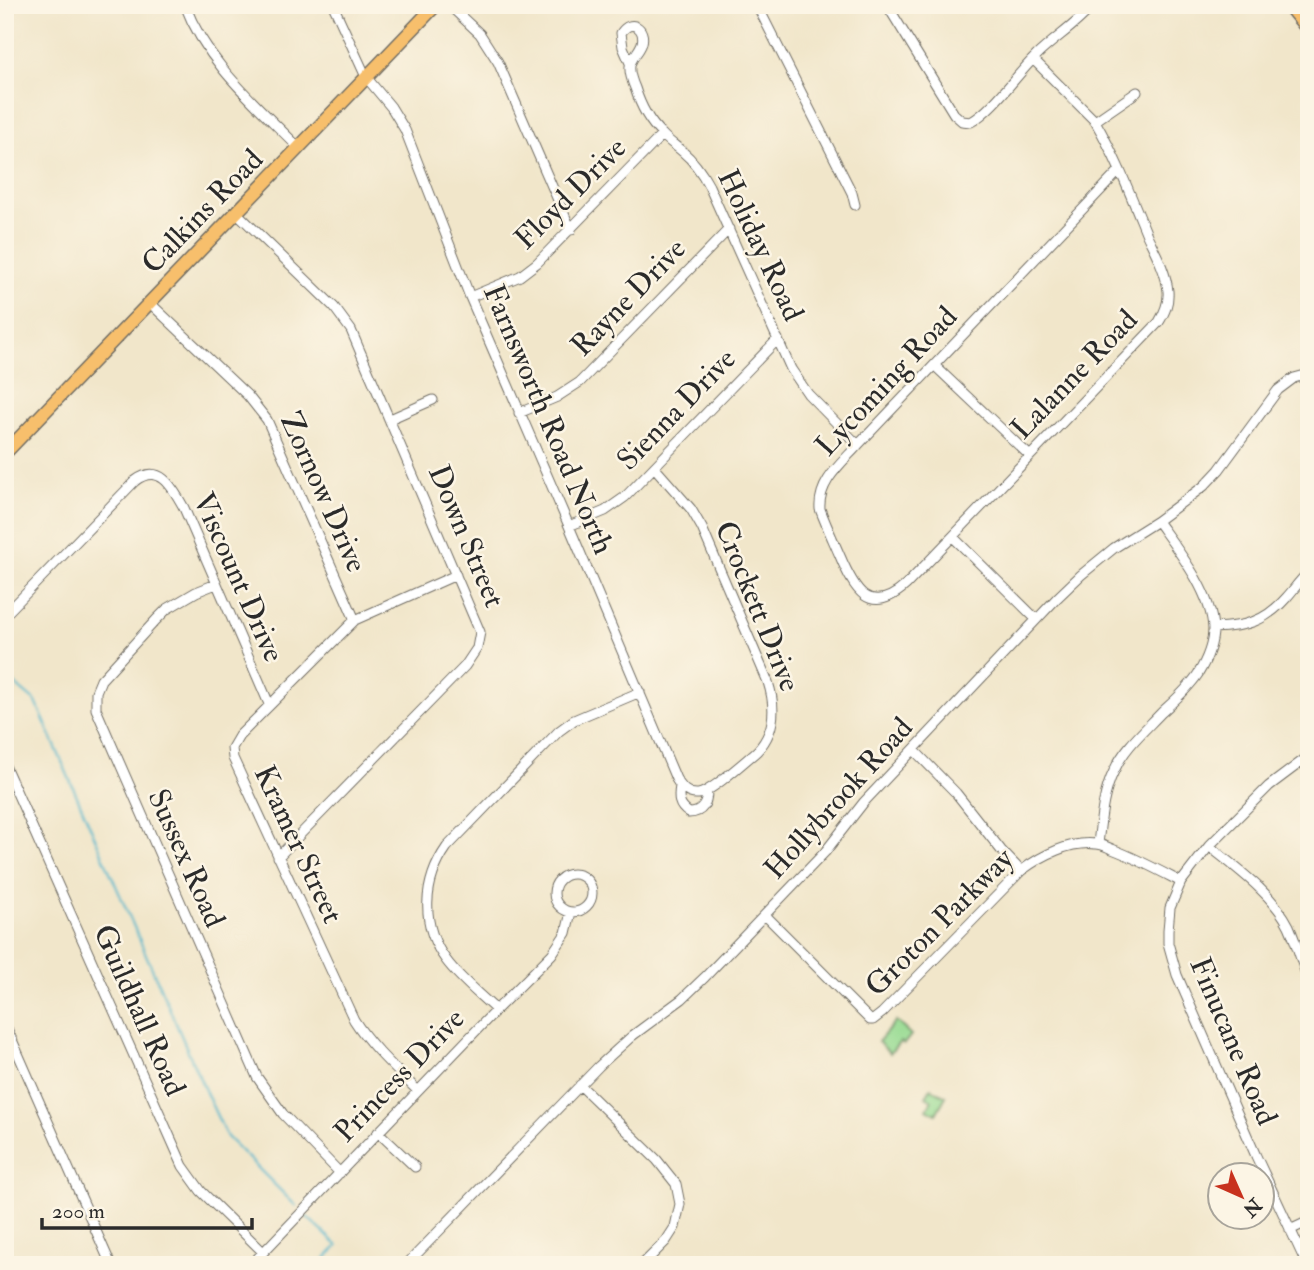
<svg xmlns="http://www.w3.org/2000/svg" width="1314" height="1270" font-family="'IM FELL Double Pica',serif">
  <rect width="100%" height="100%" fill="#fcf5e5"/>
  <filter id="ink" filterUnits="userSpaceOnUse"><feTurbulence type="fractalNoise" baseFrequency=".0143" numOctaves="2"/><feDisplacementMap in="SourceGraphic" scale="14" xChannelSelector="R" yChannelSelector="G"/><feConvolveMatrix kernelMatrix="1 2 1 2 8 2 1 2 1" color-interpolation-filters="sRGB"/></filter>
  <filter id="wash" filterUnits="userSpaceOnUse"><feTurbulence type="fractalNoise" baseFrequency=".00686" numOctaves="4" result="noise"/><feDisplacementMap in="SourceGraphic" scale="28" xChannelSelector="R" yChannelSelector="G"/><feGaussianBlur stdDeviation="1.57" result="paint"/><feColorMatrix in="noise" values="0 0 0 0 0 0 0 0 0 0 0 0 0 0 0 0 0 1.4 0 .05"/><feComposite in="paint" operator="in"/></filter>
  <g filter="url(#wash)">
    <rect width="100%" height="100%" fill="#f1e6ca"/>
    <path fill="#98db93" stroke="#62835f" stroke-width="2" d="M896 1021 911 1035 904 1044 900 1042 890 1053 878 1042Z
      M931 1088 946 1096 936 1114 927 1109 932 1100 926 1096Z"/>
    <g fill="none" stroke-linecap="round" stroke-linejoin="round">
      <path stroke="#4fb6cd" stroke-width="2" d="M5 676 36 702 208 1097 227 1137 296 1206
        M307 1217 338 1246 319 1265"/>
    </g>
  </g>
  <g filter="url(#ink)">
    <g fill="none" stroke-linecap="round" stroke-linejoin="round">
      <defs>
        <path id="minor" d="M185 5C207 64 256 104 299 148
          M333 5 366 77 391 107 405 130 470 297 569 526 676 779C681 787 687 795 698 794 710 793 745 761 757 751 776 731 776 707 768 682L702 528 691 509 654 467
          M449 5 480 34 498 62 571 230
          M757 5 852 193 855 205
          M887 5 954 114 962 121 971 122C993 110 1017 74 1036 56 1054 38 1077 25 1093 5
          M1033 59 1095 121C1116 157 1131 196 1147 235 1155 252 1166 271 1168 291 1169 303 1165 312 1159 322L906 585C869 618 854 589 840 556 833 540 826 525 820 509 818 482 841 464 858 445L1120 170
          M630 63 623 47 621 33C631 18 646 28 642 43 640 50 634 55 631 62 628 69 632 81 635 88 640 104 649 122 662 134 668 141 676 146 683 152 694 161 702 173 709 186L791 369 808 394 858 445
          M1095 121 1137 92
          M237 213 334 307 351 330 480 632 477 648 465 666 278 857
          M470 297 520 276 537 263 662 135
          M150 303 248 396 267 420 355 620
          M935 366 1030 456
          M519 413 557 397 580 382 729 229
          M390 419 433 400
          M569 526 605 511 625 497 778 339
          M953 537 1036 619
          M216 584 196 592 167 609 156 620 101 680 96 692V709L257 1077 283 1114 340 1173
          M5 615 135 481C160 462 173 488 184 508L269 704
          M1213 628C1245 627 1265 622 1287 597 1294 589 1301 579 1309 572
          M914 750 956 793 1001 850 1021 871
          M5 766 183 1166 201 1191 263 1252
          M680 786C678 798 678 806 689 813 703 813 707 803 707 791
          M1098 844C1101 819 1103 793 1114 771 1124 748 1144 731 1161 713 1174 701 1188 689 1198 674 1206 661 1213 644 1213 629 1212 593 1177 549 1157 521
          M1209 846C1236 868 1273 894 1289 926 1297 944 1302 964 1309 982
          M554 893a19 19 0 1 1 38 0a19 19 0 1 1-38 0Z
          M765 915 870 1020H873L882 1013 1021 871C1042 855 1070 841 1096 844 1102 844 1107 847 1112 849 1136 858 1158 870 1181 882
          M496 1010C479 994 459 978 446 960 420 925 423 881 447 847L559 731 574 720 640 692
          M5 1024 111 1265
          M580 1085 657 1160 676 1184 680 1204 675 1227 666 1241 642 1265
          M418 1091C395 1068 372 1048 354 1020L233 758 232 748 239 736 355 620 456 575
          M378 1132 415 1167
          M1290 1230 1309 1221
          M251 1265 496 1010 552 954 566 933 571 912
          M406 1265 599 1066 632 1036 682 999 705 977 825 852 864 802 1057 598 1081 575 1114 548 1157 521 1204 486 1219 470 1278 390 1294 378 1309 374
          M1307 1265 1256 1156 1177 975 1168 943V930L1170 908 1181 882 1209 846 1269 786 1309 756"/>
        <path id="major" d="M1288 5 1309 31
          M5 453 436 5"/>
      </defs>
      <use href="#minor" stroke="#706c63" stroke-width="11"/>
      <use href="#major" stroke="#706c63" stroke-width="15"/>
      <use href="#minor" stroke="#fff" stroke-width="9"/>
      <use href="#major" stroke="#f7bf6c" stroke-width="12"/>
    </g>
  </g>
  <g text-anchor="middle" stroke-width="5" stroke-linejoin="round" paint-order="stroke">
    <g font-size="30" fill="#2b2b2b" stroke="#fcf5e5">
      <text transform="translate(570 193) rotate(-45)" y="10">Floyd Drive</text>
      <text transform="translate(202 211) rotate(-46)" y="10">Calkins Road</text>
      <text transform="translate(761 245) rotate(65)" y="10">Holiday Road</text>
      <text transform="translate(628 297) rotate(-46)" y="10">Rayne Drive</text>
      <text transform="translate(1074 374) rotate(-46)" y="10">Lalanne Road</text>
      <text transform="translate(886 381) rotate(-47)" y="10">Lycoming Road</text>
      <text transform="translate(676 409) rotate(-46)" y="10">Sienna Drive</text>
      <text transform="translate(549 419) rotate(67)" y="10">Farnsworth Road North</text>
      <text transform="translate(324 492) rotate(66)" y="10">Zornow Drive</text>
      <text transform="translate(467 536) rotate(67)" y="10">Down Street</text>
      <text transform="translate(239 577) rotate(66)" y="10">Viscount Drive</text>
      <text transform="translate(758 606) rotate(68)" y="10">Crockett Drive</text>
      <text transform="translate(838 798) rotate(-48)" y="10">Hollybrook Road</text>
      <text transform="translate(299 844) rotate(65)" y="10">Kramer Street</text>
      <text transform="translate(187 858) rotate(66)" y="10">Sussex Road</text>
      <text transform="translate(939 922) rotate(-45)" y="10">Groton Parkway</text>
      <text transform="translate(140 1010) rotate(66)" y="10">Guildhall Road</text>
      <text transform="translate(1234 1041) rotate(67)" y="10">Finucane Road</text>
      <text transform="translate(399 1075) rotate(-46)" y="10">Princess Drive</text>
    </g>
  </g>
  <rect width="1314" height="1270" fill="none" stroke="#fcf5e5" stroke-width="28"/>
  <g transform="translate(1241 1196) rotate(135)"><circle r="33" fill="#fcf5e5" stroke="#a8a49b" stroke-width="2"/>
  <path d="M0-5L12 26L0 18L-12 26Z" fill="#c8321e"/>
  <text y="-10" font-size="19" font-weight="bold" text-anchor="middle" fill="#2b2b2b">N</text>
  </g>
  <path d="M42 1218v10h210v-10" fill="none" stroke="#2b2b2b" stroke-width="3.5"/>
  <text x="52" y="1218" font-size="21" fill="#2b2b2b" stroke="#fcf5e5" stroke-width="5" paint-order="stroke">200 m</text>
</svg>
